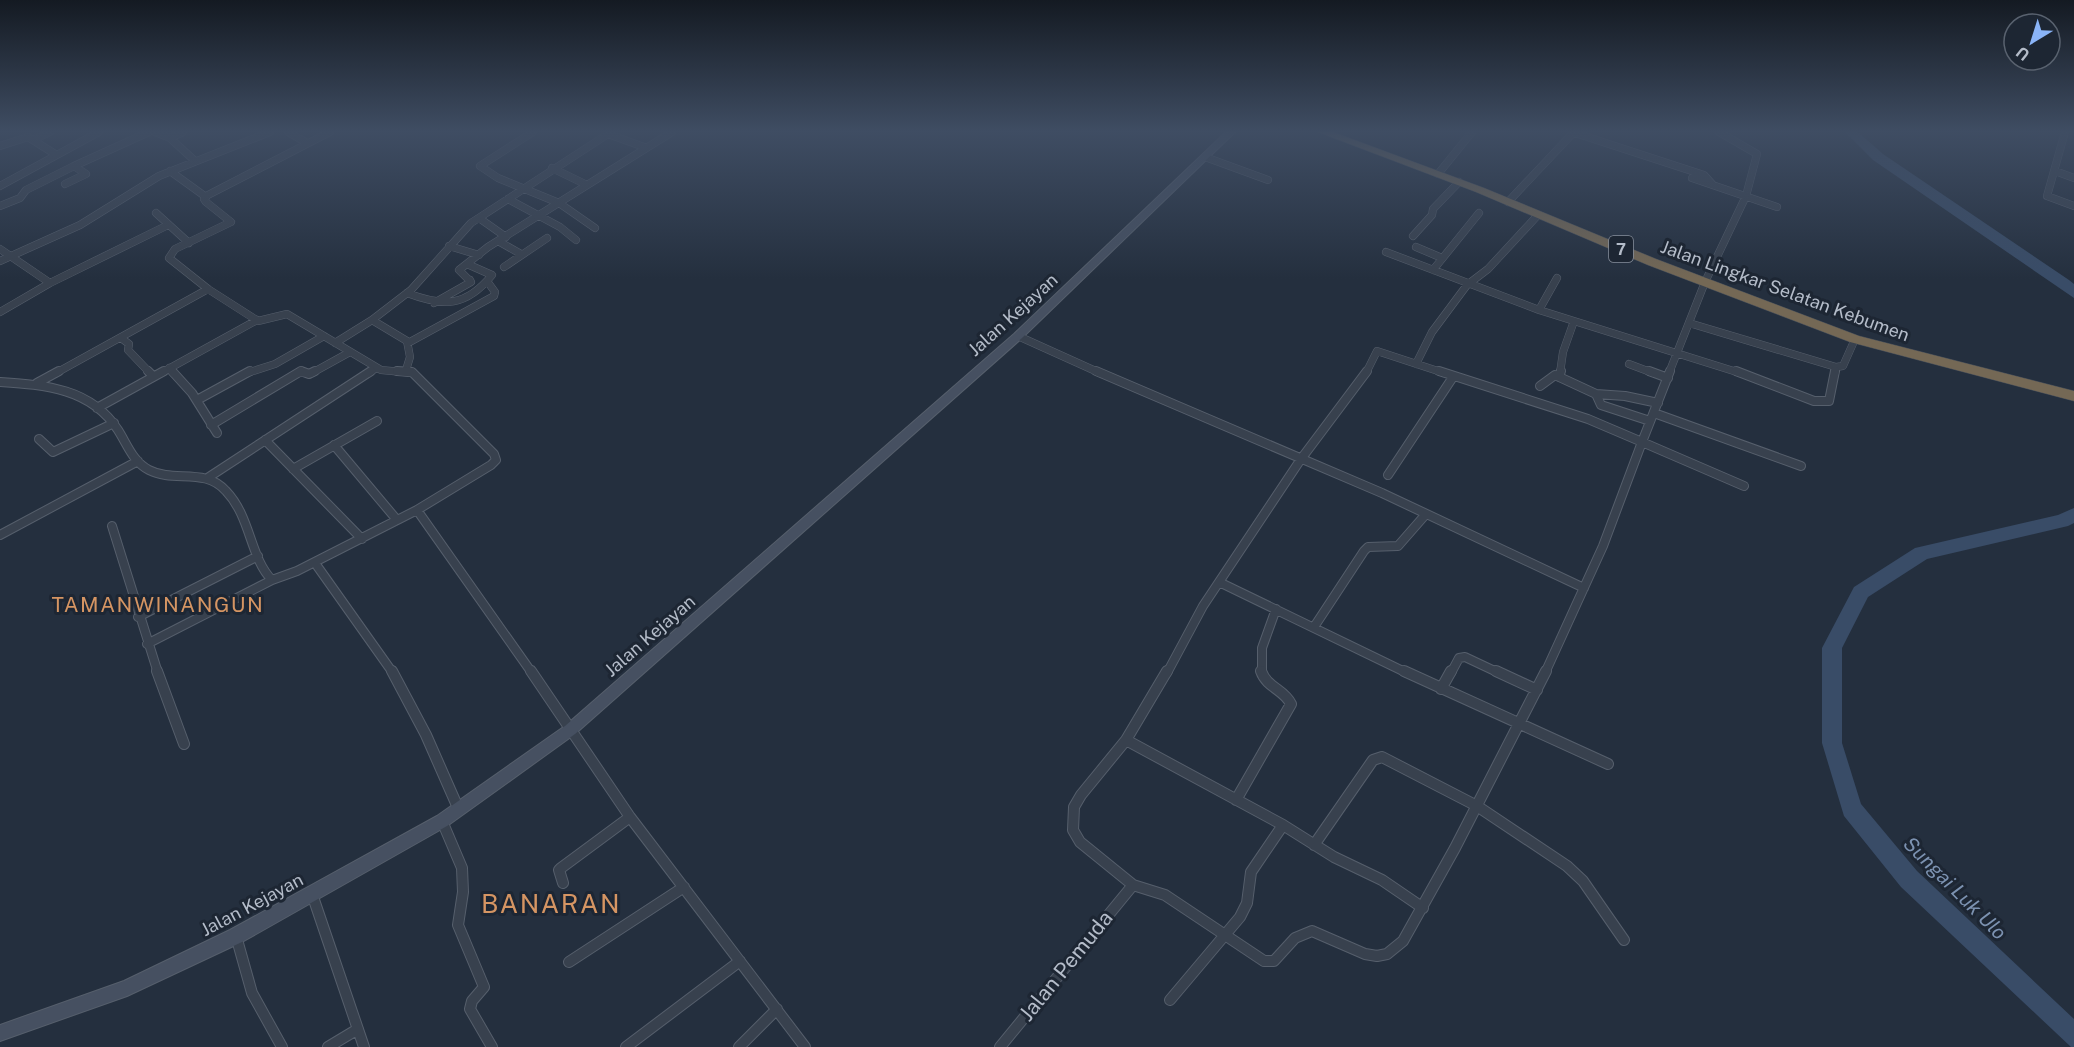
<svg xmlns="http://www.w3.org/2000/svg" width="2074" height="1047" font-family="'Public Sans',sans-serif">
  <rect width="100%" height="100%" fill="#242f3e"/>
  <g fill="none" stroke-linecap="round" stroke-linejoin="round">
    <path fill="#394c67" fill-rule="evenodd" d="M1845 132H1858L1883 154 2069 280 2074 284V298L1873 160Z
      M2074 508V523L2068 526 1927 559 1868 597 1842 648V743L1861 804 1917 871 2074 1019V1047H2071L1901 887 1844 816 1822 743V648L1854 587 1915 548 2058 515Z"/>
    <defs>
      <path id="street-far2" d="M155 132 170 138 195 161
        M288 132 307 143
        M330 132 208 195 204 199 206 202 231 222 175 249 169 258 208 289 258 321 287 314 381 370 413 373
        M533 132 480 166 498 178 559 203 595 228
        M1572 132 1704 175 1713 185
        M2065 132 2047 196 2074 206
        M170 138 183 132
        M33 140 50 132
        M0 146 28 137 55 154
        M1205 157 1268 180
        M552 168 587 185
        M170 171 206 197
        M2055 171 2074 178
        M1438 174 1472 132
        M1692 178 1777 207
        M65 184 86 174 74 166 149 132
        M0 186 99 132
        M508 199 560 227 576 240
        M1508 202 1574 132
        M0 206 20 198 26 190 74 166
        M156 213 189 243
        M479 218 506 237
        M1413 236 1432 215 1433 209 1459 182
        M498 241 521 254
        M449 246 479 255
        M1416 247 1442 258
        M0 249 50 283 0 312
        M1386 252 1539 310 1740 373
        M0 261 80 225 159 176 270 132
        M504 267 547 238
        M1433 270 1479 213
        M467 278 459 270 488 247 672 132
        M50 283 168 225
        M407 293C444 307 466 307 492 275L467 264
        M434 303 471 282 470 280
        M1539 310 1557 278
        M372 320 407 341 410 357 406 370
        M1689 323 1836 367 1835 373
        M1018 336 1100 373
        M121 338 129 344 128 350 150 373
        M335 343 372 320 411 290 471 223 608 134 644 147
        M408 343 494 296 495 292 487 281
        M1416 364 1432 332 1467 285 1488 269 1537 216
        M1629 364 1653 373
        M1836 367 1843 366 1855 339
        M169 368 173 373
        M56 373 208 289
        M161 373 257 320
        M247 373 275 364 324 336
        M298 373H305
        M312 373 350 352
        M369 373 376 368
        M1366 373 1377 351 1444 373
        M1560 373 1563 352 1574 321
        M1669 373 1705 282 1746 196 1757 154 1719 132"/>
      <path id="street-far1" d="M148 371 153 376
        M172 371 192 393 217 433
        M301 371 309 374 315 371
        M397 371 412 372 494 454 496 460 491 465 417 510 532 673
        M1096 371 1382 493 1584 588
        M1439 371 1588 419 1642 442
        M1649 371 1668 378
        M1736 371 1814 401H1829L1835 371
        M1559 377 1561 371
        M0 382C45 385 91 388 118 430 127 444 133 462 149 470 174 483 205 467 226 491 251 517 250 558 272 580L297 571 417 510
        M37 383 59 371
        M1540 386 1555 375 1596 394 1625 396 1658 403
        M1596 394 1601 405 1650 421
        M197 400 250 371
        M97 408 164 371
        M1654 413 1801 466
        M211 425 301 371
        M39 439 53 452 114 423
        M265 440 362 539
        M1642 442 1744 486
        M1642 442 1670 371
        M334 445 397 520
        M293 469 377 421
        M1388 475 1453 377
        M209 477 371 371
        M112 526 158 673
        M0 535 138 461
        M315 563 393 673
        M1219 582 1407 673
        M138 617 258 556
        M1314 627 1364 551 1368 547 1398 546 1426 514
        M147 644 272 580
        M1167 673 1203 606 1301 459 1367 371
        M1262 673V648L1276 609
        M1451 673 1459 658 1465 657 1499 673
        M1545 673 1603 546 1642 442"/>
      <path id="street" d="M157 671 184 744
        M392 671 426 735 459 810
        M531 671 630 817 805 1047
        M1167 671 1126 740 1081 795 1074 807 1073 830 1080 842 1133 885 1165 895 1264 961H1274L1295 938 1312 931 1365 954 1377 956 1387 954 1403 941 1455 848 1546 671
        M1404 671 1608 764
        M1496 671 1537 690
        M1441 689 1451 671
        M1126 740 1283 825 1334 857 1382 880 1423 908
        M1236 800 1291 704C1284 689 1267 688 1261 671
        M442 821 462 868 463 892 458 925 484 987 472 1001 470 1009 492 1047
        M1314 845 1373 760 1382 757 1477 806 1567 866 1583 881 1624 940
        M563 883 559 870 561 868 630 817
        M312 894 364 1047
        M236 936 252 993 282 1047
        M569 962 684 887
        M1170 1000 1240 917 1247 903 1251 872 1283 825
        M328 1047 358 1029
        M626 1047 740 961
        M739 1047 777 1009
        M1000 1047 1133 885"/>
      <path id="secondary" d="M1226 132H1235L1022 338 575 734 447 826 242 942 127 996 0 1041V1025L124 981 230 930 437 816 565 726 1014 334Z"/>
      <path id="highway" d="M1318 132H1333L1484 188 1656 259 1859 336 2074 391V401L1850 342 1648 265 1476 192Z"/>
    </defs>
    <use href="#street-far2" stroke="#565f6c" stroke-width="8"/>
    <use href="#street-far1" stroke="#565f6c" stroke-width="10"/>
    <use href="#street" stroke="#565f6c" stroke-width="12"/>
    <use href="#secondary" stroke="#565f6c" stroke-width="2"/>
    <use href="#highway" stroke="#434c59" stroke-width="1"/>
    <use href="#street-far2" stroke="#38414e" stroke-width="7"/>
    <use href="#street-far1" stroke="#38414e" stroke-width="8"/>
    <use href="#street" stroke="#38414e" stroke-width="10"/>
    <use href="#secondary" fill="#465061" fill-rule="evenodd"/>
    <use href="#highway" fill="#746855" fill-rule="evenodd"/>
  </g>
  <linearGradient id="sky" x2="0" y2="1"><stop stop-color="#141a22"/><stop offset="0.47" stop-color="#3f4d63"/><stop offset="1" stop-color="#3f4d63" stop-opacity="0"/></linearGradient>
  <rect width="2074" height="279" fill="url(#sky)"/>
  <g text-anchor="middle" stroke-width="6" stroke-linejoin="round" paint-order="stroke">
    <rect fill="#1d2633" stroke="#878f9c" stroke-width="1.5" x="1609" y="236" width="24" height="26" rx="4.5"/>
    <g font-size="16" font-weight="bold" fill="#b4bcc9">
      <text x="1621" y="255">7</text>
    </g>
    <g font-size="18" fill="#b4bcc9" stroke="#1d2633">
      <text transform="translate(1785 291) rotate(20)" y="6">Jalan Lingkar Selatan Kebumen</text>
      <text transform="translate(1013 315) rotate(-42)" y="6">Jalan Kejayan</text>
      <text transform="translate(650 636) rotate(-41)" y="6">Jalan Kejayan</text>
      <text transform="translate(252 905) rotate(-28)" y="6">Jalan Kejayan</text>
    </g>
    <g font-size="20" font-style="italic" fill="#7c92b1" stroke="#1d2633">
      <text transform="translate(1955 888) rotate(45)" y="7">Sungai Luk Ulo</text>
    </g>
    <g font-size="21" letter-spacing="1.5" fill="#d59563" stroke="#1d2633">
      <text x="158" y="612">TAMANWINANGUN</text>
    </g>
    <g font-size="21" fill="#b4bcc9" stroke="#1d2633">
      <text transform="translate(1066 966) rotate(-51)" y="7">Jalan Pemuda</text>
    </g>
    <g font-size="26" letter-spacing="1.5" fill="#d59563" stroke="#1d2633">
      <text x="551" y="913">BANARAN</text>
    </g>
  </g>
  <g transform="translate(2032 42) rotate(218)"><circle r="28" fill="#1d2633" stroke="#59626f" stroke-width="1.5"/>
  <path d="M0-4.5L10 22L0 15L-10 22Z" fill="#8ab4f8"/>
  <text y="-9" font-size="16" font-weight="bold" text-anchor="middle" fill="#b4bcc9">U</text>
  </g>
</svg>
